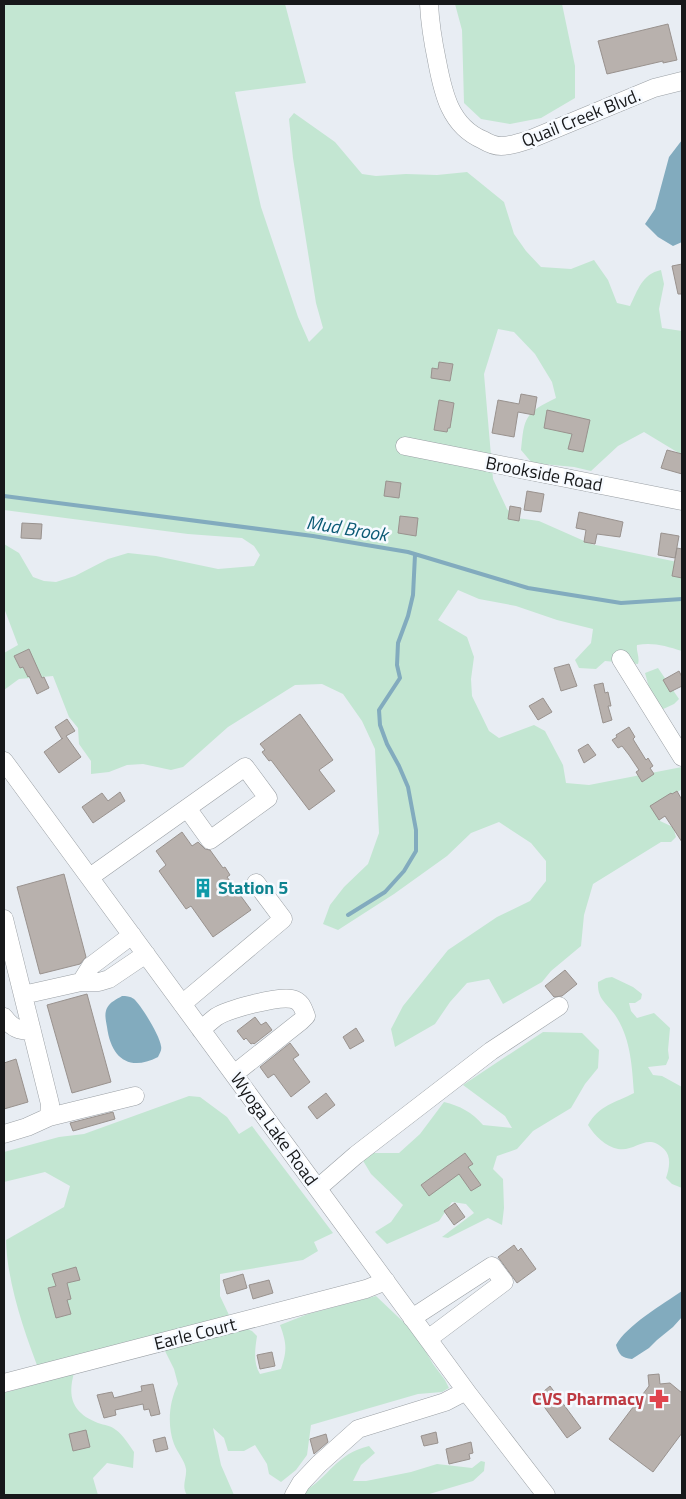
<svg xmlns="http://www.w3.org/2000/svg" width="686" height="1499" font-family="'Titillium Web',sans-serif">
  <rect width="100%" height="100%" fill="#e8edf3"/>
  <path fill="#c3e6d2" d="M4 4H285L306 83 235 92 261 207 298 317 309 342 323 328 316 303 293 158 289 119 294 113 335 142 362 174 376 176 406 174 437 175 467 172 504 202 514 234 526 251 541 267 571 269 594 260 608 280 617 303 630 306C638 290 642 274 661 270L664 284 659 309 662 328 682 331V455L644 432 618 446 591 471 574 467 532 463 521 450C524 417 525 413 556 398L552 382 535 354 514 332 498 329 484 374 493 479 507 509 517 518 539 521 591 544 682 563V651C666 646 653 642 637 645 636 652 640 657 638 664L605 661 596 669 579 668 575 660 591 643 593 629 557 620 516 606 479 599 458 590 438 620 467 637 474 657 471 679 472 696 489 731 499 738 534 725 545 731 563 765 566 783 589 785 682 767V789L663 802 660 821 673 827 676 837 671 842H661L593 884 584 915 581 946 551 971 542 982 503 1004 489 979 467 983 450 1002 435 1024 395 1047 391 1029 403 1006 448 950 497 917 530 901 546 881V861L531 843 499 822 471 833 447 856 394 894 338 930 323 924 330 905 344 887 368 864 379 833 375 749 362 721 343 694 322 684 295 685 228 727 183 767 171 770 143 764 127 765 109 772 91 774V761L79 744 78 728 69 717 53 676 19 679 4 690V653L18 645 4 608V544L19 553 33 577 44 581 56 582 75 576 108 559 128 553 156 556 218 569 254 566 260 555 254 546 242 538 188 534 4 510Z
    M455 4H562L575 66V98L541 118 510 124 481 119 464 103 462 30Z
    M658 668 679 699 674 704 659 711 653 702 645 673Z
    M612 977 633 987 642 994 641 999 635 1003H629L631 1011 637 1018 654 1013 670 1028 668 1050 669 1058 666 1065 648 1067 653 1075 662 1076 682 1087V1188L672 1184 666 1178C669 1169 672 1157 664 1149 646 1132 637 1152 618 1149 606 1147 594 1135 588 1125 599 1105 615 1103 634 1093 632 1067 631 1041 617 1018 608 1003 597 1001 598 982L606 978Z
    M543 1032 582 1033 599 1050 598 1068 585 1084 571 1108 533 1131 517 1149 497 1156 493 1169 503 1179 504 1208 502 1225 488 1218 448 1238 442 1237 474 1213 466 1204 452 1202 439 1221 387 1244 375 1232 391 1222 403 1205 371 1174 362 1159 373 1153H399L420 1134 444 1102C460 1106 472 1112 483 1125L512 1128 505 1116 463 1085Z
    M189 1096 200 1097 227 1117 239 1134 252 1126 333 1233 314 1242 318 1251 303 1260 220 1274V1296L229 1315 192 1336 40 1373C25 1334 7 1283 6 1240L64 1207 70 1186 45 1172 4 1182V1152L59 1137 84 1134Z
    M376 1296 415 1333 433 1364 445 1380 449 1388 442 1392 418 1394 311 1425 307 1455 296 1470 281 1482 269 1474 267 1464 255 1445 244 1451H228L224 1438 213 1428 221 1465 234 1495H187C181 1486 187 1478 186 1469 185 1461 177 1452 174 1444 167 1425 169 1402 178 1384L174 1369 163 1347 245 1328 252 1331 257 1336C255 1349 253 1363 260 1374L281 1369C287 1351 287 1344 280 1325L308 1314Z
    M74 1373C67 1398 73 1413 98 1423 104 1425 112 1426 116 1430 123 1435 129 1445 134 1452L133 1468 107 1463 93 1478 98 1495H4V1393Z
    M369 1446 375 1453 361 1465 353 1481H366L411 1472 437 1464 472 1468 481 1461 485 1462 484 1471 473 1481 426 1495H284C290 1494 298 1494 303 1492 329 1478 335 1454 369 1446Z"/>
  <path fill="#82abbe" d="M682 140V242L673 246 658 237 645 224 655 209 669 157Z
    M122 996C126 996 130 996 134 999 141 1005 160 1036 161 1046 162 1050 160 1053 158 1057 129 1072 111 1058 107 1027 106 1021 104 1014 107 1008 110 1002 117 999 122 996Z
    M682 1291V1317L673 1327 657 1340 649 1348 632 1359C622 1358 619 1355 616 1345 626 1326 663 1304 682 1291Z"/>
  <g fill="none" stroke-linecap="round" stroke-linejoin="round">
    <path stroke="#82abbe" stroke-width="4" d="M4 496 313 536 408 552 528 588 621 603 682 599
      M348 915 385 892 404 871 416 851V830L408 787 399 766 387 744 380 725 379 710 400 678 397 665 398 643 408 616 413 595 415 555"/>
  </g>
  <path fill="#b8b1ad" stroke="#99928e" d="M668 24 677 60 663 63V61L607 74 598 41Z
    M682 264V294H678L672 266Z
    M439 362 453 364 450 381 431 378 432 368 438 369Z
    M521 394 537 397 534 415 518 412 514 437 492 433 498 400 519 404Z
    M439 400 454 403 450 428H448L447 432 434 430Z
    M547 410 590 420 583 452 568 449 572 434 544 428Z
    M667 450 682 454V474L661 468Z
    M386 481 401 483 399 498 384 496Z
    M527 491 544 494 541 512 524 510Z
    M510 506 521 508 519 521 508 519Z
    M579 512 623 522 620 537 597 534 595 544 584 542 586 530 576 528Z
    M400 516 418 518 416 536 398 533Z
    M22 523 42 524 41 539 21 538Z
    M661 533 679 536 675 558 658 555Z
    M677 548 682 549V578L672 576Z
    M29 649 42 678 44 677 49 688 37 694 29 676 28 677 23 667 20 668 14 656Z
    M569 664 577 686 561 691 554 668Z
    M679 671 682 677V686L670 692 663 680Z
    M603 683 605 693 608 692 611 706H608L612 720 603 723 594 685Z
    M543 698 552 712 538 720 529 706Z
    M300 714 333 760 319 770 335 791 309 810 271 760 269 761 262 752 265 750 260 744Z
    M67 719 75 731 66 736 81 757 59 773 44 752 63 738 62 739 55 727Z
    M629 727 635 737 633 739 646 760 648 758 653 766 650 768 654 774 642 782 636 772 639 770 629 755 622 746 618 748 612 740 617 737 616 735Z
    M588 744 596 755 584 763 578 750Z
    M677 791 682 800V842L665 816 659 820 650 806 671 793 672 794Z
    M120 792 125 801 93 823 82 807 102 793 108 801Z
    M182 832 192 846 198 842 205 849 210 850 223 868 225 867 230 875 227 877 251 910 213 937 191 906 186 909 159 871 166 865 156 851Z
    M64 874 86 957 80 964 40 974 17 887Z
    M565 970 577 984 562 996 554 997 545 986Z
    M87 994 111 1082 72 1093 47 1005Z
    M255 1017 261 1025 266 1022 272 1030 254 1044 253 1043 251 1044 246 1038 244 1040 237 1031Z
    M356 1028 364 1041 350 1049 343 1037Z
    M290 1043 299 1055 293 1059 310 1082 291 1097 274 1074 268 1078 260 1067Z
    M16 1059 28 1102 4 1109V1063Z
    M326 1093 335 1105 317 1119 308 1107Z
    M113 1112 115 1119 73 1131 70 1123Z
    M465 1153 473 1164 468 1167 481 1185 471 1191 459 1174 429 1196 421 1185Z
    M455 1203 465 1217 454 1225 444 1211Z
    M514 1245 518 1251 521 1248 536 1269 517 1283 498 1257Z
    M76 1267 80 1280 67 1283 71 1299 67 1300 71 1314 56 1318 48 1288 56 1286 52 1274Z
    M243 1274 247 1288 227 1294 223 1280Z
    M269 1280 273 1293 253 1299 249 1285Z
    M272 1352 275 1366 260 1369 257 1355Z
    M659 1374 660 1384 670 1383 682 1393V1433L653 1472 609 1439 649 1386 648 1375Z
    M153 1384 160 1414 151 1416 149 1409 144 1410 143 1404 115 1410 116 1415 104 1418 97 1395 112 1392 114 1398 142 1391 141 1386Z
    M550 1386 581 1428 567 1438 537 1397Z
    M86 1430 90 1447 73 1451 69 1434Z
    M436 1432 438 1443 424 1446 421 1436Z
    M326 1434 328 1442 314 1454 310 1439Z
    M165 1437 168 1449 156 1452 153 1440Z
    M471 1442 473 1453 469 1454 470 1459 449 1464 446 1449Z"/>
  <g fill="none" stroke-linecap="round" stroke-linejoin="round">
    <defs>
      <path id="minor" d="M429 4C430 23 433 42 437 61 443 93 450 126 483 140 488 143 495 146 501 146 511 146 522 142 531 139L654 88 682 81
        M405 446 682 501
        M621 659 682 757
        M4 761 469 1395 546 1495
        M90 877 245 767 268 798 210 840 187 808
        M4 919 50 1104 49 1117 27 1127 4 1134
        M81 982 91 966 132 935
        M23 995 81 982H99L109 979 146 954
        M182 1004 283 919 256 883
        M4 1017C12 1028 19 1031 32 1031
        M201 1030C206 1025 211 1021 216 1017 228 1009 278 996 292 999 301 1001 303 1008 306 1016L301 1021 234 1074
        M49 1117 135 1096
        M318 1188 356 1155 491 1051 559 1006
        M412 1318 492 1266 504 1282 428 1339
        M4 1383 366 1289 386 1281
        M294 1495 301 1483 319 1464 358 1429 445 1402 466 1391"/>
    </defs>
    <use href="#minor" stroke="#9ba0a5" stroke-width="19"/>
    <use href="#minor" stroke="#fff" stroke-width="18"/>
  </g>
  <defs>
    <symbol id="building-bare" viewBox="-9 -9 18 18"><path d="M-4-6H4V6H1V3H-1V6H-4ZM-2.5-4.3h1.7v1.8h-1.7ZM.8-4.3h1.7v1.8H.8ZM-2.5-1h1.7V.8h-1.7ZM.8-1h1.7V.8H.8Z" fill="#0f9aa8" stroke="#f6faff" stroke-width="2.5" paint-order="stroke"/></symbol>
    <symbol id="pharmacy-bare" viewBox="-9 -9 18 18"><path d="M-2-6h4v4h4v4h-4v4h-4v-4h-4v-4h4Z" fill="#e0444e" stroke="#f6faff" stroke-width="2.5" paint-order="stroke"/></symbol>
  </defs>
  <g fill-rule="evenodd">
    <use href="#building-bare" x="189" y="874" width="28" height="28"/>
    <use href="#pharmacy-bare" x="645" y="1385" width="28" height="28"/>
  </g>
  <g text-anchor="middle" stroke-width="5" stroke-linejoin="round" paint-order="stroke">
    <g font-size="18" fill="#17181a" stroke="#f6faff">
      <text transform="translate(581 118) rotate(-22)" y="6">Quail Creek Blvd.</text>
      <text transform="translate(544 474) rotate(11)" y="6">Brookside Road</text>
      <text transform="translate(274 1129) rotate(54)" y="6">Wyoga Lake Road</text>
      <text transform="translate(195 1334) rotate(-14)" y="6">Earle Court</text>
    </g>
    <g font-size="18" font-weight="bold" fill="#0d838f" stroke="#f6faff" text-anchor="start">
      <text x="218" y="894">Station 5</text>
    </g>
    <g font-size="18" font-weight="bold" fill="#be3a42" stroke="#f6faff" text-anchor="end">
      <text x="644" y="1405">CVS Pharmacy</text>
    </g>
    <g font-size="19" font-style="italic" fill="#0b5a75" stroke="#f6faff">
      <text transform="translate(347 528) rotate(9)" y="7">Mud Brook</text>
    </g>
  </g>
  <rect width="686" height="1499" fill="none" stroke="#17181a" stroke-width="10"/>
</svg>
